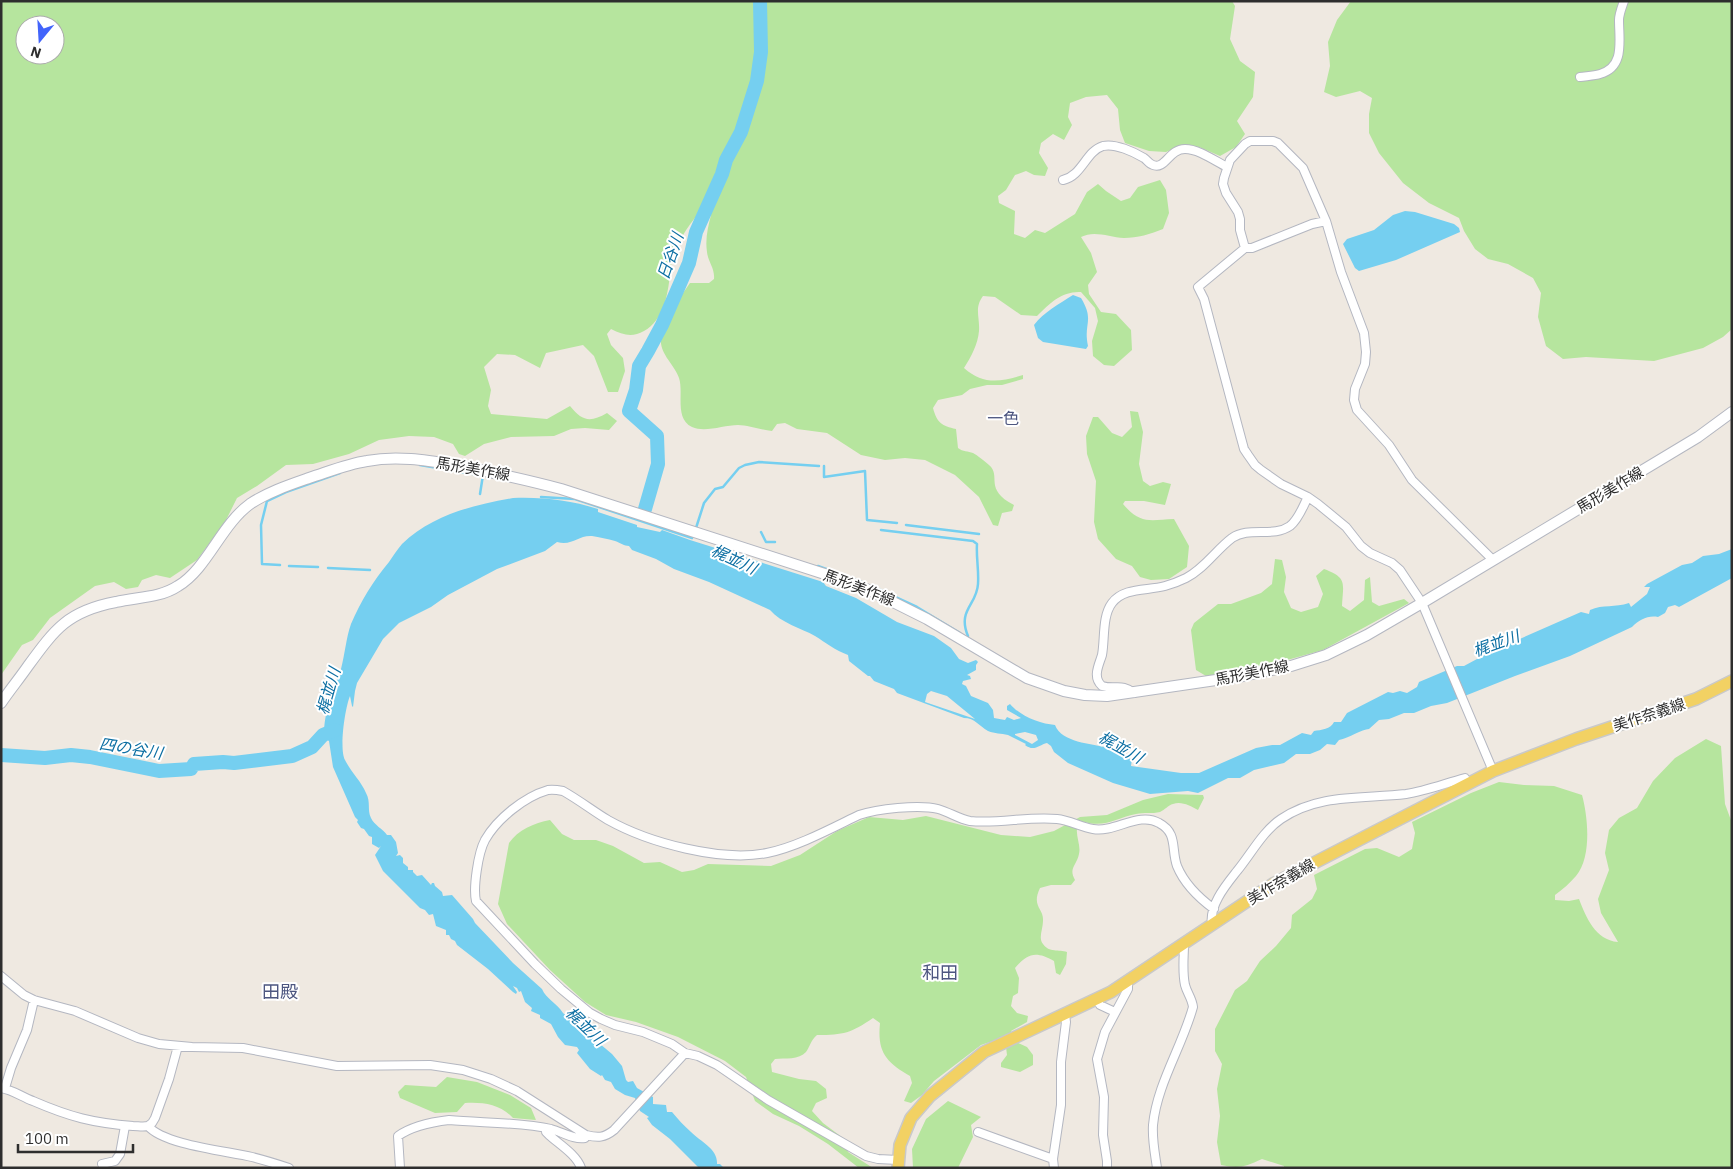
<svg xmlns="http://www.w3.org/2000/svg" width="1733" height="1169" font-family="'IBM Plex Sans','Noto Sans JP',sans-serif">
  <rect width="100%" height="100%" fill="#efe9e1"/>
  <path fill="#b6e59e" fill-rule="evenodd" d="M1 1H1232L1235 6 1230 39 1240 61 1255 72 1253 97 1237 121 1245 134 1236 147 1220 156 1199 147 1182 145 1166 152 1149 151 1125 143 1120 130 1118 109 1107 95 1086 97 1070 103 1068 117 1072 125 1064 140 1053 134 1041 143 1039 153 1048 168 1045 176 1034 175 1026 171 1015 175 1006 190 998 196 999 203 1015 211 1014 234 1025 238 1035 230 1045 233 1075 214 1087 192 1098 184 1106 191 1121 201 1130 198 1138 187 1160 180 1166 190 1169 213 1163 229C1151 234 1137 238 1124 238 1109 237 1094 230 1081 237L1091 253 1097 272 1088 285 1089 294 1101 312 1116 314 1131 330 1132 350 1114 366 1104 365 1093 356 1092 341 1098 321 1095 308 1081 292C1062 291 1050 303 1037 316L1021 315 995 297 983 296C974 308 980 317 979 331 978 344 971 357 964 368 983 385 1000 382 1023 375V379L1002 385H987L970 389 962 395 938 400 933 408C937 423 942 426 956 429L958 448C963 452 968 451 973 453 977 455 986 462 989 465 1002 476 983 489 1014 505L1012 511 1002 513 998 526 993 525 979 497 955 475 925 460 905 458 885 460 861 455 827 433 797 429 785 423 777 424 772 431C761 430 748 425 738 425 724 425 705 433 692 427 674 418 684 393 679 378 674 363 656 352 662 333 666 317 681 296 690 283H709L714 279C715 268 708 262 707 252 705 239 708 227 711 215L705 207C690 222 679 239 672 259 671 264 671 269 670 274 668 295 663 321 644 331 632 338 623 335 611 329L607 334 611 345 623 358 625 371 618 392H608L594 356 583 345 546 353 540 368 515 355 497 354 484 367 491 390 488 406 491 414 547 419 570 406C582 421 590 423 607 413L617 421 609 430 585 428 571 429 554 436 511 437 484 444 465 456 459 454 453 444 434 437 409 436 379 440 349 454 313 464 286 465 257 486 237 498 225 522 197 560 170 578 156 575 142 580 138 587 126 589 114 582 95 586 50 618 33 640 22 645 1 675ZM25 25H55V55H25Z
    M1351 1H1732V329L1723 337 1703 348 1654 361 1586 357 1563 359 1546 346 1538 317 1541 293 1533 278 1508 264 1488 259 1475 249 1464 231 1459 218 1429 203 1403 183 1379 153 1369 133V114L1372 98 1360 91 1336 97 1324 92 1330 66 1328 42 1337 20Z
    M1130 411 1138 412 1143 432 1139 464 1143 481 1150 486 1163 482 1171 484 1165 505 1144 501H1125L1123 504C1141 525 1150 520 1174 519L1189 546 1187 567 1169 579 1151 580 1140 577 1132 566 1116 559 1098 539 1094 522 1096 481 1087 454 1086 436 1093 417H1098L1112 433 1122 437 1132 427Z
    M1275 559 1282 560 1286 577 1284 592 1291 608 1301 612 1318 607 1323 594 1316 576 1324 569C1348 578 1343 583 1342 606L1350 611 1364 600 1365 580 1370 577 1372 602 1379 606 1404 599 1409 603 1323 650 1273 664 1206 676 1196 670 1191 630 1194 623 1218 604H1231L1261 593 1272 584Z
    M1706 739 1721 746 1725 804 1732 823V1168H1284V1166L1262 1159C1245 1167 1239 1169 1221 1165L1217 1142 1220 1116 1217 1089 1222 1064 1215 1051V1029L1235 990 1247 981 1260 961 1276 946 1291 928 1292 915 1312 899 1317 889 1314 875 1365 849 1377 848 1399 857 1412 849 1415 833 1412 822 1471 793 1499 782 1524 785 1554 786 1582 795C1588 817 1592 857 1576 876 1570 883 1563 889 1555 895V900L1569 901 1579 899C1586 917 1595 940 1618 942L1601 913 1598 899 1609 870 1605 853 1609 830 1619 818 1637 808 1653 781 1675 758Z
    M1168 794 1203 795 1204 798 1198 810C1190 806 1182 801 1173 804 1168 805 1165 810 1160 812 1152 814 1144 812 1136 814 1116 818 1106 828 1084 822L1077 829C1076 837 1081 846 1079 854 1077 865 1068 868 1075 880L1071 885H1051L1040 888C1031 907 1044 908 1043 921 1043 929 1038 938 1043 944 1049 953 1059 949 1067 952L1066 964 1060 975 1056 973 1054 961C1036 951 1028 953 1015 968L1019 978 1018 993 1013 996 1011 1006 1017 1013 1028 1016 1027 1022 1011 1031 1016 1042 1027 1047 1033 1055V1065L1020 1072 1001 1067V1063L1007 1055 1006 1047 993 1041 981 1045 934 1081 922 1095 911 1103 904 1101 912 1083 910 1076C886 1062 877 1052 880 1023L873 1018C851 1033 844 1035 817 1035 810 1041 810 1047 806 1052 799 1060 785 1058 775 1059L771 1064 772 1072 799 1079 816 1081 826 1089 827 1098 816 1103 812 1111 823 1123 843 1138 848 1152 873 1168H859L828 1144 799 1126 773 1114 755 1101 746 1077 725 1061 678 1037 636 1022 606 1015 585 1002 550 970 507 924 498 904 509 843C518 830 534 823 550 820L562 834 574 840H596L613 846 644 863 660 862 682 872 694 870 708 864 771 866 800 855 837 831 869 817 903 820 926 816 1001 835 1030 837 1054 831 1080 817 1107 815 1143 800Z
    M447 1077 477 1082 510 1095 531 1108 536 1120 513 1118C500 1104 483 1102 465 1103L457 1112 435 1113 400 1098 398 1092 405 1085 436 1087Z
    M948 1101 981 1117 971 1125 973 1137 958 1168H913L912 1149 926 1119Z"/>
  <path fill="#75cff0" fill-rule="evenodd" d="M1405 211 1415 212 1454 224 1459 228 1460 232 1396 260 1359 271 1355 268 1343 244 1347 239 1374 230 1393 215Z
    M1073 295 1081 298C1095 321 1083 323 1088 346L1086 349 1043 342 1038 338 1034 325C1044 312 1059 304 1073 295Z
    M513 498C544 497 569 500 598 509V512L637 525V527L660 532 662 530 690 540 823 582 826 586 856 598 897 622 934 636 951 648 959 659 968 663 976 660 978 662 976 665V670L967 675 970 676 971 679 963 681 962 684 966 686 971 696 988 703 993 710 994 718 1005 720 1007 717 1014 720 1021 718 1007 710V706L1010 704C1020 716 1040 724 1055 725 1062 743 1091 743 1107 748 1117 751 1122 757 1132 759L1131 766 1181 773H1199L1256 748 1272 745H1280L1302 733 1311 735 1314 731C1321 730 1331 729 1334 722H1341L1347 713 1388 692 1393 693 1400 691 1407 693 1417 687 1419 682 1457 666H1464L1490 652 1581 612 1589 614 1590 610C1603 604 1615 608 1629 603L1631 607 1647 594 1650 587H1644L1647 584 1682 565 1692 563 1703 556 1719 554 1732 549V578L1679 607 1675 605 1668 607 1665 613 1658 617C1648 615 1639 620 1632 627L1570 656 1515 676 1447 703 1431 706 1414 713H1404L1389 719 1379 720 1369 729C1362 729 1349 738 1339 740L1335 745 1327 744 1320 750 1310 754H1296L1284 763 1254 770 1240 778H1228L1198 793 1188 791 1150 794 1113 783 1068 763 1054 752 1051 746 1047 743C1039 745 1034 752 1025 745L1026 744C1020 741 1014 738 1008 735 1001 733 995 734 988 731 979 726 975 718 964 718L897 693 894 689 874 681 870 676H868L849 661 848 655C835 650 826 643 815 636 801 628 781 623 770 610L709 582 674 569 656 559 632 550 629 546C624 546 621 543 615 541 608 539 599 537 592 536 578 535 573 546 557 542L545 551 497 569 448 595 431 607 399 623 383 639 357 683 355 691 353 707 352 706 350 696C345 708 339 749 345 760 351 772 361 781 366 793 371 802 367 810 371 818 374 825 383 829 387 835H391L396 842 398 853 396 856 400 855 403 858V863L408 867V870H413V872L417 876 422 875 431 885 432 883H434L435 886 442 892 443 896 452 895 473 919 475 923 513 963 542 989C546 999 557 1003 563 1013L612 1054 622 1066 626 1080 628 1082 633 1081 637 1088 653 1097V1104L666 1105 667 1112H672C678 1119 684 1126 691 1132 701 1142 718 1149 717 1164H720L723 1167 699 1168 670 1139 652 1125 647 1118 649 1117 640 1111 635 1098 625 1095 615 1089 611 1082 605 1080 602 1075 601 1076 590 1069 577 1053 579 1050 577 1047 565 1045 558 1037 551 1024 540 1018V1015L531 1011 532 1008 525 1002 521 991 519 992 517 988 513 986 517 992 516 994 513 992 488 969 457 945 455 941 451 939 449 935H446V930L436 926 433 914 429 915 425 910 420 908 383 871 375 855 381 846 379 848 372 844V837L369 836 364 829 361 828 357 822 358 820 355 817 333 767 329 741 325 738C321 718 335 687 341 669 345 654 346 638 351 624 361 601 373 581 389 562 393 556 397 550 402 544 432 515 473 505 513 498ZM931 691 947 696 975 719 925 702 927 694ZM1025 732 1036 735 1038 740 1032 744 1015 735V734Z"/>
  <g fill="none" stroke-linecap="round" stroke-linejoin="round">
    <path stroke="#75cff0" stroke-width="2.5" d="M420 465 473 474
      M824 466V477L865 471 867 520 897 523
      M480 494 483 475
      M541 497 575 499 692 538
      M906 525 979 534
      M696 528 704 503 715 489 723 487 739 468 745 465 759 462 819 466
      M881 530 973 541 977 544C976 557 979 570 978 584 977 605 957 610 968 636
      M761 532 766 542H775
      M280 565 262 564 261 525 267 501 286 492 340 473
      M289 566 318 567
      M818 566 829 570
      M328 568 370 570
      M836 573 864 583
      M878 589 917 607 960 633"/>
    <path stroke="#75cff0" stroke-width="14" d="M645 509 658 464 657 436 629 411 636 390 639 366 648 351 662 325 689 263 696 232 722 174 726 160 741 132 757 81 761 52 760 1
      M1 755 45 758 71 755 90 757 159 771 191 769 194 764 223 762 234 763 292 756 312 747 323 735 335 730"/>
    <defs>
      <path id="street" d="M1580 77C1586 76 1594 76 1600 74 1625 67 1619 41 1619 20 1619 14 1622 7 1624 1
        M1063 180C1082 176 1086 151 1103 146 1115 143 1134 152 1144 158 1147 160 1149 164 1153 165 1165 170 1169 149 1185 149 1199 149 1215 161 1227 167
        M1245 248 1240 230V219L1238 212 1226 193 1223 184 1224 178 1230 160 1245 144 1250 141H1273L1278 143 1303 168 1326 221
        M1134 693C1122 683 1115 690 1102 686 1092 677 1099 665 1102 655 1105 639 1102 616 1112 603 1124 587 1147 591 1165 586 1172 584 1180 581 1186 578 1204 569 1216 550 1232 538 1249 526 1273 538 1290 526 1299 519 1303 506 1308 497
        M1493 771 1422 603 1400 570 1392 563 1370 553 1361 546 1346 527 1318 504 1308 497 1281 484 1261 470 1255 465 1248 455 1244 449 1237 423 1204 299 1198 287 1245 248H1252L1312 224 1326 221 1341 272 1364 333 1366 352 1365 364 1355 389 1354 400 1357 410 1389 445 1412 480 1493 560
        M1212 924C1209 905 1226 885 1237 871 1251 854 1263 831 1281 819 1319 793 1364 799 1406 794 1426 791 1446 783 1465 778L1468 784
        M1 976 24 995 34 1000 75 1011 138 1038 159 1044 192 1047 243 1048 337 1066 430 1065 463 1070 491 1079 517 1091 586 1135C598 1138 604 1138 614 1130L685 1053
        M1097 1000 1100 1005 1115 1012
        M1 1088C13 1090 22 1097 33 1101 70 1117 93 1123 133 1126 138 1126 143 1127 148 1126L152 1123 155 1118 169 1079 178 1046
        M5 1088 11 1068 27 1030 34 1000
        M148 1126C164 1145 227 1151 252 1157 264 1160 277 1164 289 1168
        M546 1128V1132L549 1135C559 1144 577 1155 581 1168
        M978 1132 1053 1159
        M898 1160 878 1159 866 1156 768 1100 717 1065 698 1056 685 1053 672 1044 643 1032 615 1025 601 1019 590 1013 561 989 535 964 476 901C473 888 478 853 485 840 497 819 524 797 548 790 553 789 558 790 563 791 579 800 593 811 608 820 649 843 721 862 767 853 797 847 832 828 859 815 877 809 919 804 938 809 949 812 959 819 970 821 999 824 1028 816 1057 819 1069 820 1081 827 1093 829 1115 833 1139 811 1159 823 1178 833 1171 849 1177 866 1184 883 1199 898 1214 909
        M102 1164 115 1161 120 1154 125 1126
        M400 1168 398 1136C412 1126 432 1122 449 1120 480 1123 521 1122 551 1129 562 1132 574 1140 585 1138L586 1135
        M1054 1168 1053 1159 1061 1105V1062L1066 1022 1065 1015
        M1107 1168V1161L1103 1135 1104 1097 1097 1059 1105 1032 1128 989V982
        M1157 1168C1155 1154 1152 1140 1153 1125 1157 1084 1182 1047 1193 1007 1192 998 1187 993 1185 985 1182 971 1184 957 1184 944"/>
      <path id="secondary" d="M1 703C9 691 19 679 28 666 55 629 68 611 116 602 137 597 160 598 178 586 207 569 221 525 250 504 268 492 289 485 309 478 328 472 347 464 367 461 399 455 430 461 461 466 495 473 528 480 561 489L834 577 869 590 927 619 1027 678 1064 691 1085 695 1107 696 1243 676 1291 666 1326 655 1367 635 1422 603 1698 437 1732 412"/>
      <path id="primary" d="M898 1168 900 1145 911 1118 930 1096 984 1052 1111 992 1273 884 1493 771 1576 739 1696 699 1732 681"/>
    </defs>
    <use href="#street" stroke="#b4b7c1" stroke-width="10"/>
    <use href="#secondary" stroke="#b4b7c1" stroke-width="12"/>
    <use href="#primary" stroke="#c9c9c9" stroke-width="14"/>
    <use href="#street" stroke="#fff" stroke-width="8"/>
    <use href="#secondary" stroke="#fff" stroke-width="10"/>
    <use href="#primary" stroke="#f2d163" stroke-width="11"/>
  </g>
  <g text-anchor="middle" stroke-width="4" stroke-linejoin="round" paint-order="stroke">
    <g font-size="15" fill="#2e2e2e" stroke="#fff">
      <text transform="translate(473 469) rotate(10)" y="5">馬形美作線</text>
      <text transform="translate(1610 490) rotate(-31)" y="5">馬形美作線</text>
      <text transform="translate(859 588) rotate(21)" y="5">馬形美作線</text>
      <text transform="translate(1252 673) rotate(-11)" y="5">馬形美作線</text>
      <text transform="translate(1649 715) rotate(-18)" y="5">美作奈義線</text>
      <text transform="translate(1281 882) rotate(-30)" y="5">美作奈義線</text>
    </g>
    <g font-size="16" font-style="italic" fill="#0d6fa3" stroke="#fff">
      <text transform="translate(670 256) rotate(-71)" y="6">日谷川</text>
      <text transform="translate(734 559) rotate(25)" y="6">梶並川</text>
      <text transform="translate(1496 643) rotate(-20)" y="6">梶並川</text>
      <text transform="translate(328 691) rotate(-74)" y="6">梶並川</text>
      <text transform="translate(1121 747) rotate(29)" y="6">梶並川</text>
      <text transform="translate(131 748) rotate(9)" y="6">四の谷川</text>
      <text transform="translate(586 1026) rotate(44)" y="6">梶並川</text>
    </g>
    <g font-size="16" fill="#4d5680" stroke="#fff">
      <text x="1003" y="424">一色</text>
    </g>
    <g font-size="18" fill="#4d5680" stroke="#fff">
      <text x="940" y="979">和田</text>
      <text x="280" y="998">田殿</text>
    </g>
  </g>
  <rect width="1733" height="1169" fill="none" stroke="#2e2e2e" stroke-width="5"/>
  <g transform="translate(40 40) rotate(198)"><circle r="24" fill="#ffffff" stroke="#ababab"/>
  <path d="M0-4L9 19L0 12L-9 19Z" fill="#4264fb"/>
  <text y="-8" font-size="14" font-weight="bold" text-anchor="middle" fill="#2e2e2e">N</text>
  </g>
  <path d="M18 1144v8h115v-8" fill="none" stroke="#2e2e2e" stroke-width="2.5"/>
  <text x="25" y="1144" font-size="15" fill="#2e2e2e" stroke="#ffffff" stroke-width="4" paint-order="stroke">100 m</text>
</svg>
